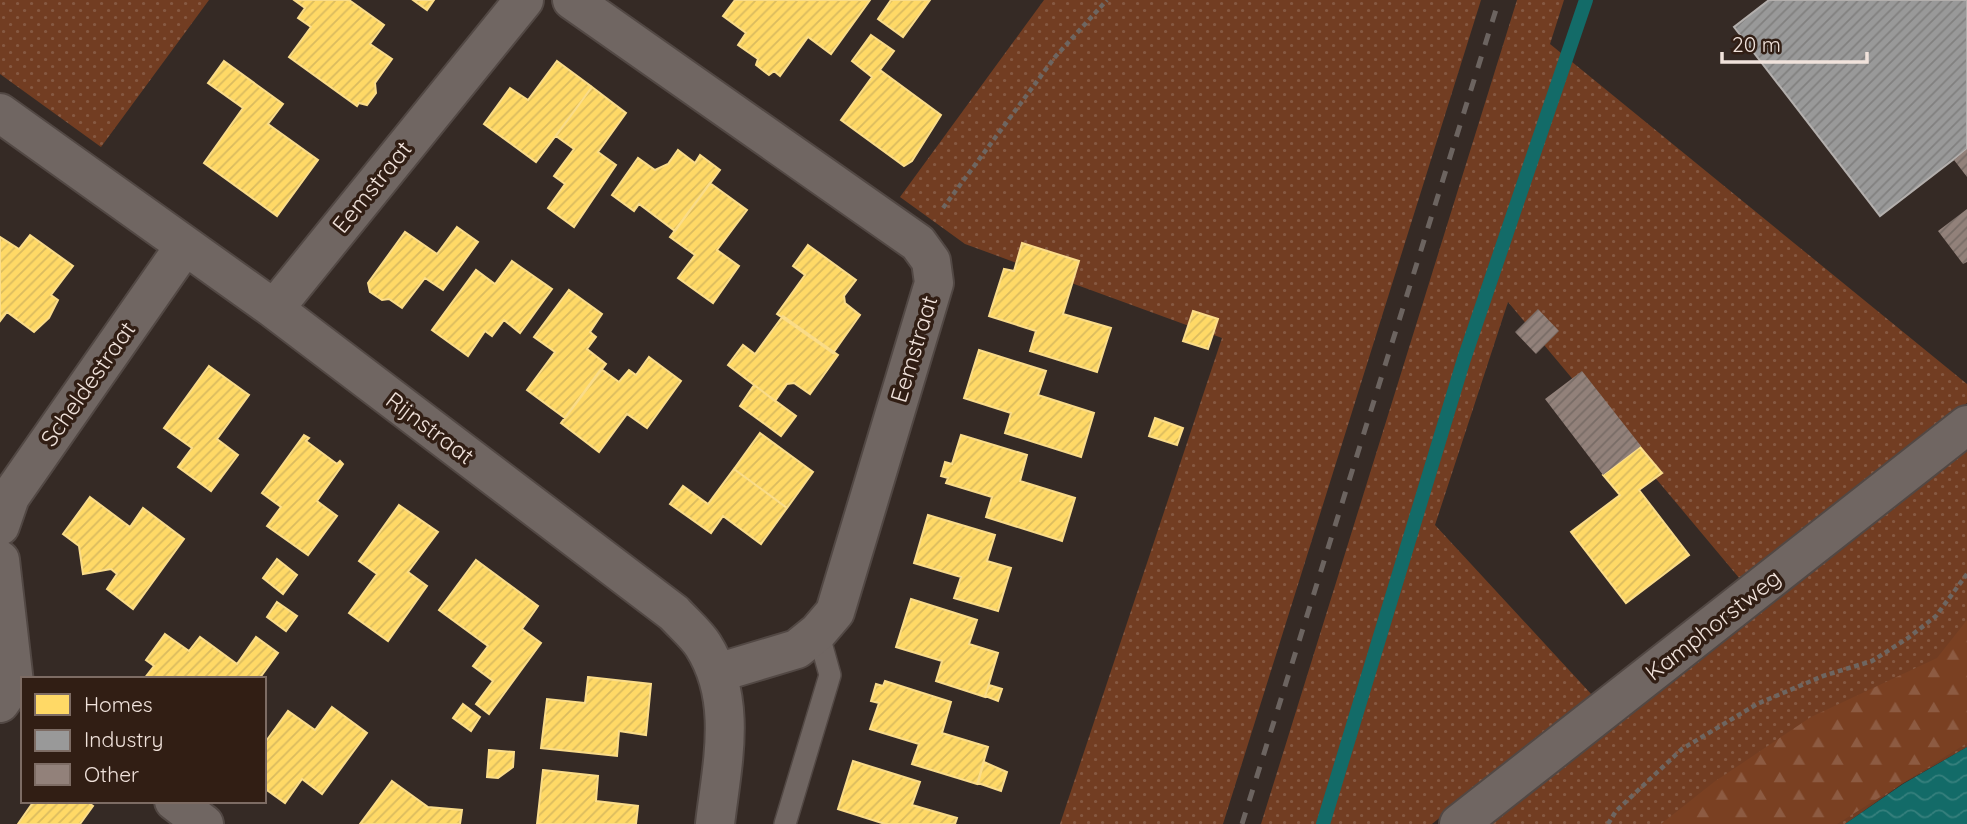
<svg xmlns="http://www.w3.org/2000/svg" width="1967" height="824" font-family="Quicksand,sans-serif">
  <defs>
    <pattern id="grass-dots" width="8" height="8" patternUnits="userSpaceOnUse" patternTransform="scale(1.75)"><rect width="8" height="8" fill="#723d22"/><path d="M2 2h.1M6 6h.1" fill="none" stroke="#865942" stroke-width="1.8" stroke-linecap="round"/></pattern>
    <pattern id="forest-firs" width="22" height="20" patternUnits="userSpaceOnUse" patternTransform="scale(1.75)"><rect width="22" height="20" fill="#7a4022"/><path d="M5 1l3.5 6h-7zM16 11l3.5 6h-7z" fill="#8d5b42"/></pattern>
    <pattern id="water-waves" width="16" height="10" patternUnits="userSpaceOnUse" patternTransform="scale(1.75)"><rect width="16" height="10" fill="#136b68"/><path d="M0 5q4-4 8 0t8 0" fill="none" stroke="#36807d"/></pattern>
    <pattern id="homes-hatch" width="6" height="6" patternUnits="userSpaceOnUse" patternTransform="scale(1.75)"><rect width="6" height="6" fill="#ffd966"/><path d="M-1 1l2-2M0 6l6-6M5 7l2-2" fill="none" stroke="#dabb5f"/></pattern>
    <pattern id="industry-hatch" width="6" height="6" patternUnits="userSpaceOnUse" patternTransform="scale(1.75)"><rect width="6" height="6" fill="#999"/><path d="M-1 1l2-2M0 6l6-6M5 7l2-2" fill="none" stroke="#81807f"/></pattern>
    <pattern id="building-hatch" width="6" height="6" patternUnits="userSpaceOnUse" patternTransform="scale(1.75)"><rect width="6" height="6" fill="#92817a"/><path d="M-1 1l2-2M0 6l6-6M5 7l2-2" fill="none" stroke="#786c66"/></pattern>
  </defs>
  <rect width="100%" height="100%" fill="#352a25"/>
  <path fill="url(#grass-dots)" d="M0 0H209L101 147 0 74Z
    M1044 0H1481L1223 824H1060L1222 338 965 244 900 197Z
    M1517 0H1564L1550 44 1967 384V403L1740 579 1508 302 1435 525 1592 695 1432 824H1261Z
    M1967 444V747L1902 784 1845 824H1478Z"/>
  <path fill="url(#forest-firs)" d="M1967 620V743L1837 824H1661L1714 782 1811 717 1937 658Z"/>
  <path fill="url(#water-waves)" d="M1967 747V824H1845L1903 784Z"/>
  <path fill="url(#homes-hatch)" stroke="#fadc89" stroke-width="2" d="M294 0H349L384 25 370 44 392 59 375 83 376 93 367 105 359 103 357 106 289 57 311 27 298 18 305 8Z
    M413 0H434L427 10Z
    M735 0H870L831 54 808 37 780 76 774 71 769 75 756 65 758 59 738 45 746 33 723 16Z
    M891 0H930L903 37 878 19Z
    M871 35 894 51 880 70 941 115 912 161 904 166 841 120 872 77 852 61Z
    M224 61 283 104 268 124 318 160 277 216 204 163 243 108 208 83Z
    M557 61 592 87 536 162 484 124 510 88 528 100Z
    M592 87 626 113 598 152 616 165 574 227 548 208 565 184 554 176 574 149 556 136Z
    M678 150 695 163 700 155 720 170 675 231 639 204 634 211 612 195 638 158 655 170 668 164Z
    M710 183 747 210 717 250 739 266 713 303 678 278 695 255 670 237Z
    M457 227 478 242 443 290 425 278 402 308 389 299 382 300 370 292 368 283 405 232 437 254Z
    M30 235 73 266 51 295 58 300 49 318 34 332 7 312 0 321V237L19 249Z
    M1022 243 1079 261 1063 314 1111 328 1097 372 1030 351 1036 331 989 316 1004 269 1014 271Z
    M808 245 856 280 844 296 845 303 860 315 833 353 777 314 805 275 793 266Z
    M512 261 552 289 520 333 504 320 492 336 485 331 468 356 432 330 476 270 495 284Z
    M569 290 602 314 590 332 596 337 587 349 606 364 565 418 527 390 555 352 534 337Z
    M1193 311 1218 319 1208 349 1183 341Z
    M783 316 838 355 810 394 794 383 787 384 775 401 728 365 743 345 755 354Z
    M979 350 1046 371 1038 395 1094 413 1081 457 1005 433 1011 413 964 398Z
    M649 357 681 381 647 428 627 414 599 452 561 423 601 369 619 382 629 370 636 375Z
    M209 366 249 395 217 439 238 455 211 491 178 467 192 448 164 428Z
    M754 385 796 416 781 436 740 406Z
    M1155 418 1183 428 1177 445 1149 436Z
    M760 433 813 472 787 508 734 469Z
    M304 435 309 438 306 441 337 464 340 461 343 464 317 501 337 516 308 555 267 526 281 507 262 493Z
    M961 435 1027 455 1020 481 1075 498 1062 541 986 517 992 497 946 483 948 478 941 476 945 462 952 464Z
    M1640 447 1662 473 1639 490 1689 555 1626 603 1571 532 1620 495 1603 475Z
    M734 469 787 508 761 544 723 516 711 533 670 504 683 486 708 504Z
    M90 497 130 527 143 508 184 539 133 609 107 589 117 574 111 569 83 574 79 546 63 534Z
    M399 505 438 532 408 572 427 586 388 641 349 613 377 574 359 561Z
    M928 515 995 535 987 561 1011 568 998 611 954 598 961 577 914 563Z
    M277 559 297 575 283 594 263 578Z
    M476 560 538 606 522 629 541 643 489 714 476 704 493 681 473 666 488 646 439 610Z
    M911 599 977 620 969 644 998 653 985 697 936 681 942 661 896 647Z
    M277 602 297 616 286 631 267 617Z
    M165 634 189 651 200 637 237 664 256 637 278 653 259 679H144L154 666 146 660Z
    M588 677 651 684 646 735 619 731 617 756 541 748 547 699 585 703Z
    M885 681 951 702 942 733 988 747 977 784 912 764 919 744 870 729 879 703 871 701 876 684 883 686Z
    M989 685 1002 689 998 701 985 696Z
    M463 704 480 717 471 731 453 718Z
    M332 707 367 733 322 794 302 779 285 803 264 788V744L288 711 315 730Z
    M489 750 514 752 513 767 498 778 487 777Z
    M853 761 920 782 912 805 957 818 955 824H885L838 809Z
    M984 762 1007 772 1001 791 978 783Z
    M543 770 598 776 596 801 638 806 636 824H537Z
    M392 781 428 807 462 810 460 824H360Z
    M34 801H86L93 806 80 824H18Z"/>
  <path fill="url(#industry-hatch)" stroke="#b3afad" stroke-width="2" d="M1769 0H1967V149L1880 216 1734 27Z"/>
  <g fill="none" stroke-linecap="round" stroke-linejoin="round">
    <path stroke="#136b68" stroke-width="14" d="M1323 824 1464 359 1586 0"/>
  </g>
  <path fill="url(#building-hatch)" d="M1967 149V177L1954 160Z
    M1967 209V262L1963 264 1938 231Z
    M1538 309 1559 331 1536 354 1515 332Z
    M1582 371 1641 446 1603 475 1545 399Z"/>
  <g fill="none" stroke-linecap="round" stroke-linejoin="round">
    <defs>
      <path id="lane" d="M785 824 830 675 818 632"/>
      <path id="street" d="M572 0 918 243 931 261 934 283 835 612 818 632 797 649 717 673
        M0 113 274 309 674 613C684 624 696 634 703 645 738 700 722 764 715 824
        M274 309 524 0
        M0 526 10 497 184 247
        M0 560 14 683 0 703
        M174 801 204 824
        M1459 824 1967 425"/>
    </defs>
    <use href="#lane" stroke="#524844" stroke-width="24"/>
    <use href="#street" stroke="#524844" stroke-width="42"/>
    <path stroke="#6e6661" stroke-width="4.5" stroke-dasharray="5 3.5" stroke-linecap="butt" d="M943 208 1055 57 1107 0
      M1608 824 1616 811 1682 749 1757 704 1823 676 1872 661 1908 638 1936 616 1967 574"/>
    <use href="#lane" stroke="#706662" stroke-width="21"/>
    <use href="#street" stroke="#706662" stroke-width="38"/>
    <path stroke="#6c6460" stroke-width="5" stroke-dasharray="12 12" stroke-linecap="butt" d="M1242 824 1499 0"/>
  </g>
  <g text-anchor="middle" stroke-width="7" stroke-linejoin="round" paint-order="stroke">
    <g font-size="23" fill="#f0e2db" stroke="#311e14">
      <text transform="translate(372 187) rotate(-51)" y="8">Eemstraat</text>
      <text transform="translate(914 349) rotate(-73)" y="8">Eemstraat</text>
      <text transform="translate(88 384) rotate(-55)" y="8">Scheldestraat</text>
      <text transform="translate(430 428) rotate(37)" y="8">Rijnstraat</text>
      <text transform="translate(1713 625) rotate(-38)" y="8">Kamphorstweg</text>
    </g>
  </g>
  <rect x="21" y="677" width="245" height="126" fill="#311e14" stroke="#7d6c64" stroke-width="2"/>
  <rect x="35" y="694" width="35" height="21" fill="#ffd966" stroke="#7d6c64" stroke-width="2"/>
  <text x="84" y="712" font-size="21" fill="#f0e2db">Homes</text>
  <rect x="35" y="730" width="35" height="21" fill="#999999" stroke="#7d6c64" stroke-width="2"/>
  <text x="84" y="747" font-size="21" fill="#f0e2db">Industry</text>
  <rect x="35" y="764" width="35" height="21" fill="#92817a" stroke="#7d6c64" stroke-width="2"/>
  <text x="84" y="782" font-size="21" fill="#f0e2db">Other</text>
  <path d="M1722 52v10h145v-10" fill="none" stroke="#f0e2db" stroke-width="3.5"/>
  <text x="1732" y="52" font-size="21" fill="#f0e2db" stroke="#311e14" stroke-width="5" paint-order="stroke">20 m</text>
</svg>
